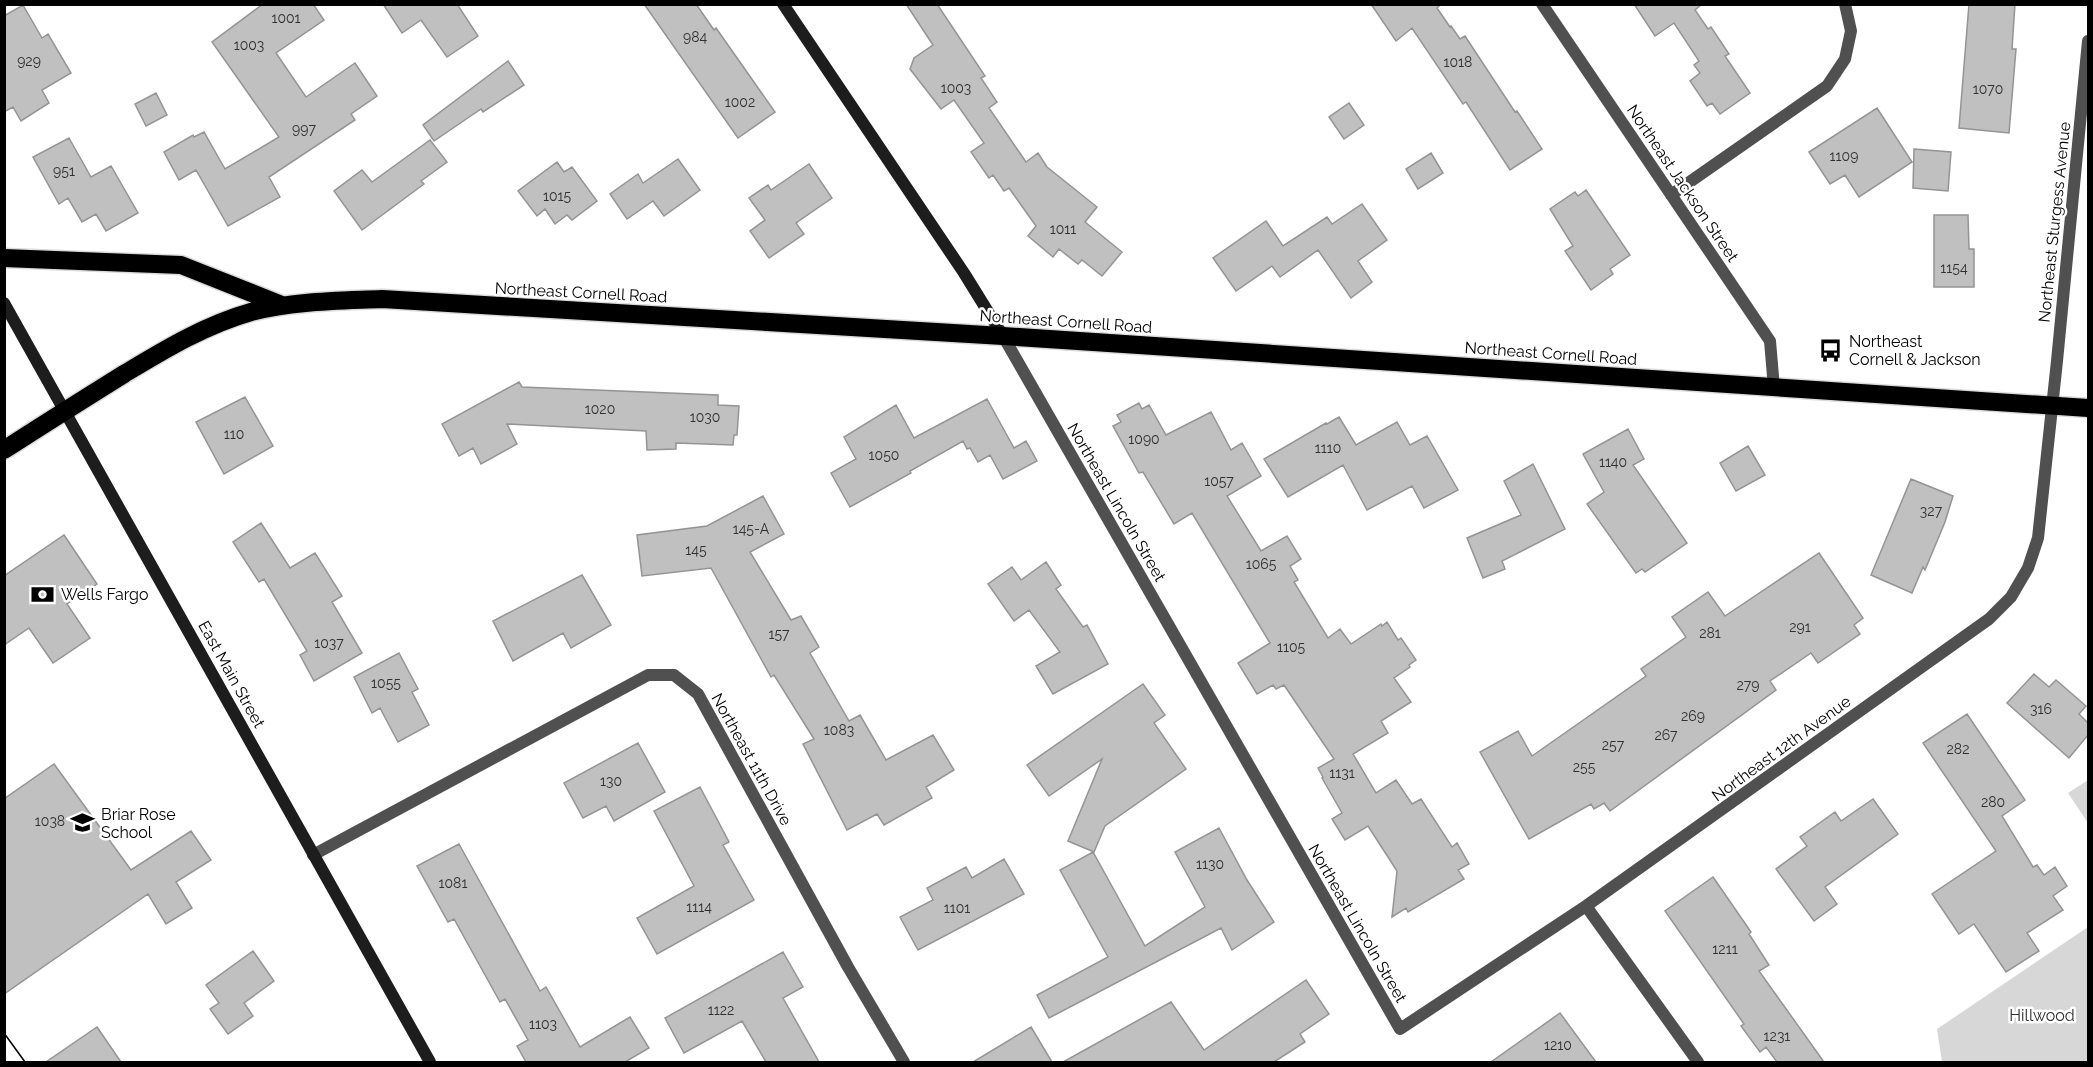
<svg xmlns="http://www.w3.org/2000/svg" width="2093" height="1067" font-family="Raleway,sans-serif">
  <rect width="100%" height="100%" fill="#fff"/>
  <path fill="#d7d7d7" d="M2088 780V823L2068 793Z
    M2088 927V1062H1942L1937 1029Z"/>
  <path fill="#c0c0c0" stroke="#949494" stroke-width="1.5" d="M263 4H313L324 20 276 53 306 97 355 63 377 96 351 114 355 120 269 177 280 197 228 226 196 170 179 180 164 152 193 135 194 137 204 132 225 169 279 137 212 42Z
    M383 4H457L478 36 447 57 421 20 402 33Z
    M644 4H696L714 30 716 28 775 112 738 138Z
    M906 4H937L985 76 981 78 997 102 989 108 1026 162 1038 153 1047 167 1097 207 1085 222 1122 252 1102 276 1082 260 1078 264 1059 249 1053 257 1028 236 1036 226 1009 188 1004 191 993 175 989 178 971 152 984 143 954 100 941 109 910 69 914 58 933 45Z
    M1371 4H1441L1437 8 1450 27 1451 26 1460 39 1465 36 1515 112 1517 111 1542 149 1510 170 1466 102 1463 104 1412 28 1396 41Z
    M1634 4H1702L1695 10 1708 29 1711 27 1729 54 1725 56 1750 93 1720 114 1712 103 1707 106 1690 81 1700 73 1694 65 1699 61 1674 23 1655 36Z
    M1969 4H2015L2012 49H2016L2009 133 1959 128Z
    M23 5 42 38 48 34 71 73 42 90 49 103 21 121 13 107 4 112V16Z
    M508 61 524 85 483 112 481 109 434 141 423 125Z
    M156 93 167 115 146 126 135 104Z
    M1349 103 1364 125 1344 139 1329 117Z
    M1877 108 1912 162 1859 197 1845 175 1830 184 1809 152Z
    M69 138 91 177 111 166 138 213 106 231 96 214 82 222 68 198 59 204 33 157Z
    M430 140 447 162 421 181 424 184 362 230 334 191 362 170 372 182Z
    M1914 149 1951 152 1948 191 1913 188Z
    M1431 153 1443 173 1418 189 1406 169Z
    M678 159 700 190 664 216 653 201 627 219 610 194 638 174 643 183Z
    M557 162 564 172 572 167 597 201 572 220 567 215 555 224 545 209 537 216 518 191Z
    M809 164 832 198 796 223 804 234 769 258 750 231 765 220 749 198 768 185 771 190Z
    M1586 190 1630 255 1610 269 1613 274 1591 290 1565 251 1573 246 1550 209 1575 192 1578 196Z
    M1362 204 1387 240 1358 261 1372 282 1351 298 1318 250 1280 277 1272 266 1236 291 1213 258 1266 221 1283 246 1327 217 1332 224Z
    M1934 215H1968L1969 249H1974V287H1934Z
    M519 382 522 387 718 395V405L739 406 737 435H734L733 445 676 443V449L647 450 646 431 507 424 517 444 481 464 473 448 459 456 442 424Z
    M245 397 273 446 224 474 196 422Z
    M987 399 1014 448 1026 441 1037 461 1003 479 990 455 978 462 970 448 967 449 963 441 910 471 911 473 850 507 831 473 856 459 844 437 896 405 914 438Z
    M1139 403 1142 409 1149 405 1166 435 1211 412 1231 450 1242 443 1261 476 1227 496 1261 551 1287 536 1301 559 1290 566 1298 580 1294 582 1328 638 1340 629 1351 644 1381 624 1382 626 1387 622 1398 640 1401 638 1416 660 1409 665 1410 667 1394 678 1411 702 1381 721 1388 733 1353 754 1376 793 1396 780 1412 804 1421 799 1452 847 1457 843 1469 864 1458 870 1464 879 1408 912 1406 908 1392 917 1397 871 1368 826 1345 840 1332 819 1342 813 1322 778 1323 777 1318 768 1334 759 1284 685 1276 689 1273 685 1257 694 1238 663 1270 643 1192 513 1174 524 1143 472 1139 473 1113 426 1121 422 1117 415Z
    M1339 417 1356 445 1397 422 1410 445 1427 436 1458 490 1424 508 1412 486 1367 510 1343 465 1288 497 1264 459 1326 423 1327 424Z
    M1628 429 1644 459 1633 465 1687 543 1645 572 1642 569 1636 573 1587 504 1604 492 1583 454Z
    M1748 446 1765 475 1736 491 1720 463Z
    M1533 464 1565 529 1502 561 1505 569 1483 578 1467 538 1521 515 1504 481Z
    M1911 479 1953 496 1945 522 1925 570 1923 567 1912 593 1871 575Z
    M763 496 784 534 750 552 791 620 801 616 819 647 810 653 849 721 860 715 886 760 933 735 954 770 926 787 932 798 884 825 877 814 847 830 803 744 814 739 774 675 771 677 711 568 642 576 637 535 707 526Z
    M261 523 290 568 315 553 342 596 332 602 362 653 314 681 300 655 307 651 264 579 259 582 233 542Z
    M64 535 97 584 67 604 90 638 53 663 29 628 4 645V576Z
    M1819 553 1863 618 1854 625 1860 634 1818 663 1811 653 1770 681 1776 690 1610 811 1604 803 1594 809 1591 804 1529 839 1480 752 1518 731 1532 756 1646 676 1641 669 1686 637 1672 617 1708 592 1725 616Z
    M1046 562 1061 585 1056 589 1083 627 1087 625 1108 664 1053 694 1036 666 1060 652 1029 610 1014 621 988 584 1012 567 1021 580Z
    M582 575 611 625 571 648 563 633 513 661 493 621Z
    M399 653 418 689 412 692 429 725 398 742 380 708 372 713 354 677Z
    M2034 674 2049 687 2056 680 2086 706 2079 714 2088 723V735L2069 758 2007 703Z
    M1143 684 1165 715 1154 723 1186 769 1105 826 1094 852 1068 841 1102 759 1049 796 1027 765Z
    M1967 714 2025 800 2002 816 2033 867 2037 865 2044 875 2055 867 2067 886 2053 896 2063 910 2027 933 2039 951 2006 972 1974 924 1959 934 1932 894 1996 851 1923 743Z
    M638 743 665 792 614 821 606 806 583 818 564 783Z
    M54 764 131 870 191 831 211 860 176 882 192 908 166 924 148 894 4 994V799Z
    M700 787 729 842 723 845 754 900 657 954 637 918 694 886 654 811Z
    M1873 799 1898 834 1825 887 1837 904 1814 921 1776 869 1807 846 1800 837 1835 812 1841 821Z
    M1219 828 1247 880 1274 922 1232 950 1221 928 1049 1018 1037 995 1108 957 1060 870 1093 852 1145 946 1205 907 1175 852Z
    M459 844 540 991 546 987 580 1047 630 1017 649 1048 625 1062H526L517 1046 528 1040 505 999 500 1002 454 919 448 922 417 866Z
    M1004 859 1024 894 918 950 900 917 933 900 927 888 966 867 972 878Z
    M1713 877 1751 932 1749 934 1769 965 1759 971 1824 1062H1777L1766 1047 1760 1052 1741 1026 1744 1024 1665 911Z
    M253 951 274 981 244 1003 253 1016 228 1034 210 1009 219 1003 206 985Z
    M783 952 803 987 783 998 819 1062H766L742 1021 684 1053 665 1018Z
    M1306 980 1329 1014 1300 1034 1305 1042 1274 1062H1063L1171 1002 1204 1050Z
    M1560 1013 1596 1062H1491Z
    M97 1027 121 1062H46Z
    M1031 1027 1052 1062H973Z"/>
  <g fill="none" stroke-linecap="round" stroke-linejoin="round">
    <defs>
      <path id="highway" d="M4 258 181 265 282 305
        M4 450C44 424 84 399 124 374 164 350 205 325 251 312 293 301 338 301 382 299L1003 336 2088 408"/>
    </defs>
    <use href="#highway" stroke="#dbdbdb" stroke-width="21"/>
    <path stroke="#505050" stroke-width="12" d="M1542 4 1770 341 1774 388
      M1671 195 1827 86 1845 59 1851 31 1845 4
      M1003 336 1400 1029 1586 906 1989 619 2011 597 2028 568 2038 538 2057 361 2088 41
      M313 855 648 675H674L698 694 848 967 904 1062
      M1586 906 1698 1062"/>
    <path stroke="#1d1d1d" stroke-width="12" d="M783 4 964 273 1003 336
      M4 303 430 1062"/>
    <use href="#highway" stroke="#000" stroke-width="18"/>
    <path stroke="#000" stroke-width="1.5" d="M4 1033 25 1062
      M4 1062H5"/>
  </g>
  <defs>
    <symbol id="bus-bare" viewBox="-9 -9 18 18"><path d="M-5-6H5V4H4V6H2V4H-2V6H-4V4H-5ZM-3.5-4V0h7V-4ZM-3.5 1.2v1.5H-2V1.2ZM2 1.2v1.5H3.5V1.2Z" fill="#000" stroke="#fff" stroke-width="2.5" paint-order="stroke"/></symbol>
    <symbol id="bank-bare" viewBox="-9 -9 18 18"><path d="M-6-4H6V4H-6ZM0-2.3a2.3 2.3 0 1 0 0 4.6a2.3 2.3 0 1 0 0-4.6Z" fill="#000" stroke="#fff" stroke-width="2.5" paint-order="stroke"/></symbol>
    <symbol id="school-bare" viewBox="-9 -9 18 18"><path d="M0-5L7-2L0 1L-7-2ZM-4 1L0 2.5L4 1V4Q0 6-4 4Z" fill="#000" stroke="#fff" stroke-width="2.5" paint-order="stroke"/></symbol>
  </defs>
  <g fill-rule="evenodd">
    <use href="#bus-bare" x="1814" y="334" width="33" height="33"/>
    <use href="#bank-bare" x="26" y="578" width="33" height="33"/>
    <use href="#school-bare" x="66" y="806" width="33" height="33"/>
  </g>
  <g text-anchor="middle" stroke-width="5" stroke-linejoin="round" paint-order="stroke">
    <g font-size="14" fill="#303030">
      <text x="286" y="23">1001</text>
      <text x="695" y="42">984</text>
      <text x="249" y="50">1003</text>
      <text x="29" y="66">929</text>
      <text x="1458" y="67">1018</text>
      <text x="956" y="93">1003</text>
      <text x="1988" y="94">1070</text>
      <text x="740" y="107">1002</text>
      <text x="304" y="134">997</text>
      <text x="1844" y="161">1109</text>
      <text x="64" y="176">951</text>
      <text x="557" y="201">1015</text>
      <text x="1063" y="234">1011</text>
      <text x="1954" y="273">1154</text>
      <text x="600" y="414">1020</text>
      <text x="705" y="422">1030</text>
      <text x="234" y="439">110</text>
      <text x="1144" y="444">1090</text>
      <text x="1328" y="453">1110</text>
      <text x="884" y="460">1050</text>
      <text x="1613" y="467">1140</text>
      <text x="1219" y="486">1057</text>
      <text x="1931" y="516">327</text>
      <text x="751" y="534">145-A</text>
      <text x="696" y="555">145</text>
      <text x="1261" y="569">1065</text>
      <text x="1800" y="632">291</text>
      <text x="1710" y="638">281</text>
      <text x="779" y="639">157</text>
      <text x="329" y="648">1037</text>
      <text x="1291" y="652">1105</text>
      <text x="386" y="688">1055</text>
      <text x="1748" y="690">279</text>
      <text x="2041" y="714">316</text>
      <text x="1693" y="721">269</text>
      <text x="839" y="735">1083</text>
      <text x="1666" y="740">267</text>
      <text x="1613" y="750">257</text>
      <text x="1958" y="754">282</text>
      <text x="1584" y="772">255</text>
      <text x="1342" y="778">1131</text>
      <text x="611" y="786">130</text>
      <text x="1993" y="807">280</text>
      <text x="50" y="826">1038</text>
      <text x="1210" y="869">1130</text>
      <text x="453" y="888">1081</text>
      <text x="699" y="912">1114</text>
      <text x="957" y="913">1101</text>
      <text x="1725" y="954">1211</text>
      <text x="721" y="1015">1122</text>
      <text x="543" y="1029">1103</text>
      <text x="1777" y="1041">1231</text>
      <text x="1558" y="1050">1210</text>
    </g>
    <g font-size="16" fill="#000" stroke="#fff">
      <text transform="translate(1683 183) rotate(56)" y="6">Northeast Jackson Street</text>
      <text transform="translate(2054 222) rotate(-84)" y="6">Northeast Sturgess Avenue</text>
      <text transform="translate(581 292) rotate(3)" y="6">Northeast Cornell Road</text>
      <text transform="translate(1066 321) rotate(4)" y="6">Northeast Cornell Road</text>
      <text transform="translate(1551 353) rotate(4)" y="6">Northeast Cornell Road</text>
      <text transform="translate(1117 502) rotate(60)" y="6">Northeast Lincoln Street</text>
      <text transform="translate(232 674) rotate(61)" y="6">East Main Street</text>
      <text transform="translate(1781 748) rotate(-36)" y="6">Northeast 12th Avenue</text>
      <text transform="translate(752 759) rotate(61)" y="6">Northeast 11th Drive</text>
      <text transform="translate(1358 923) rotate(60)" y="6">Northeast Lincoln Street</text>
    </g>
    <g font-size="16" fill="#000" stroke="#fff" text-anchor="start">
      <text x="1849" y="347">Northeast<tspan x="1849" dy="18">Cornell &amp; Jackson</tspan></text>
      <text x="61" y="600">Wells Fargo</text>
      <text x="101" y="820">Briar Rose<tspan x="101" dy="18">School</tspan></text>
    </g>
    <g font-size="16" fill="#2e2e2e" stroke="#fff">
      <text x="2042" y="1021">Hillwood</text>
    </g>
  </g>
  <rect width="2093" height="1067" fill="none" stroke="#000000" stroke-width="12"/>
</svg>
